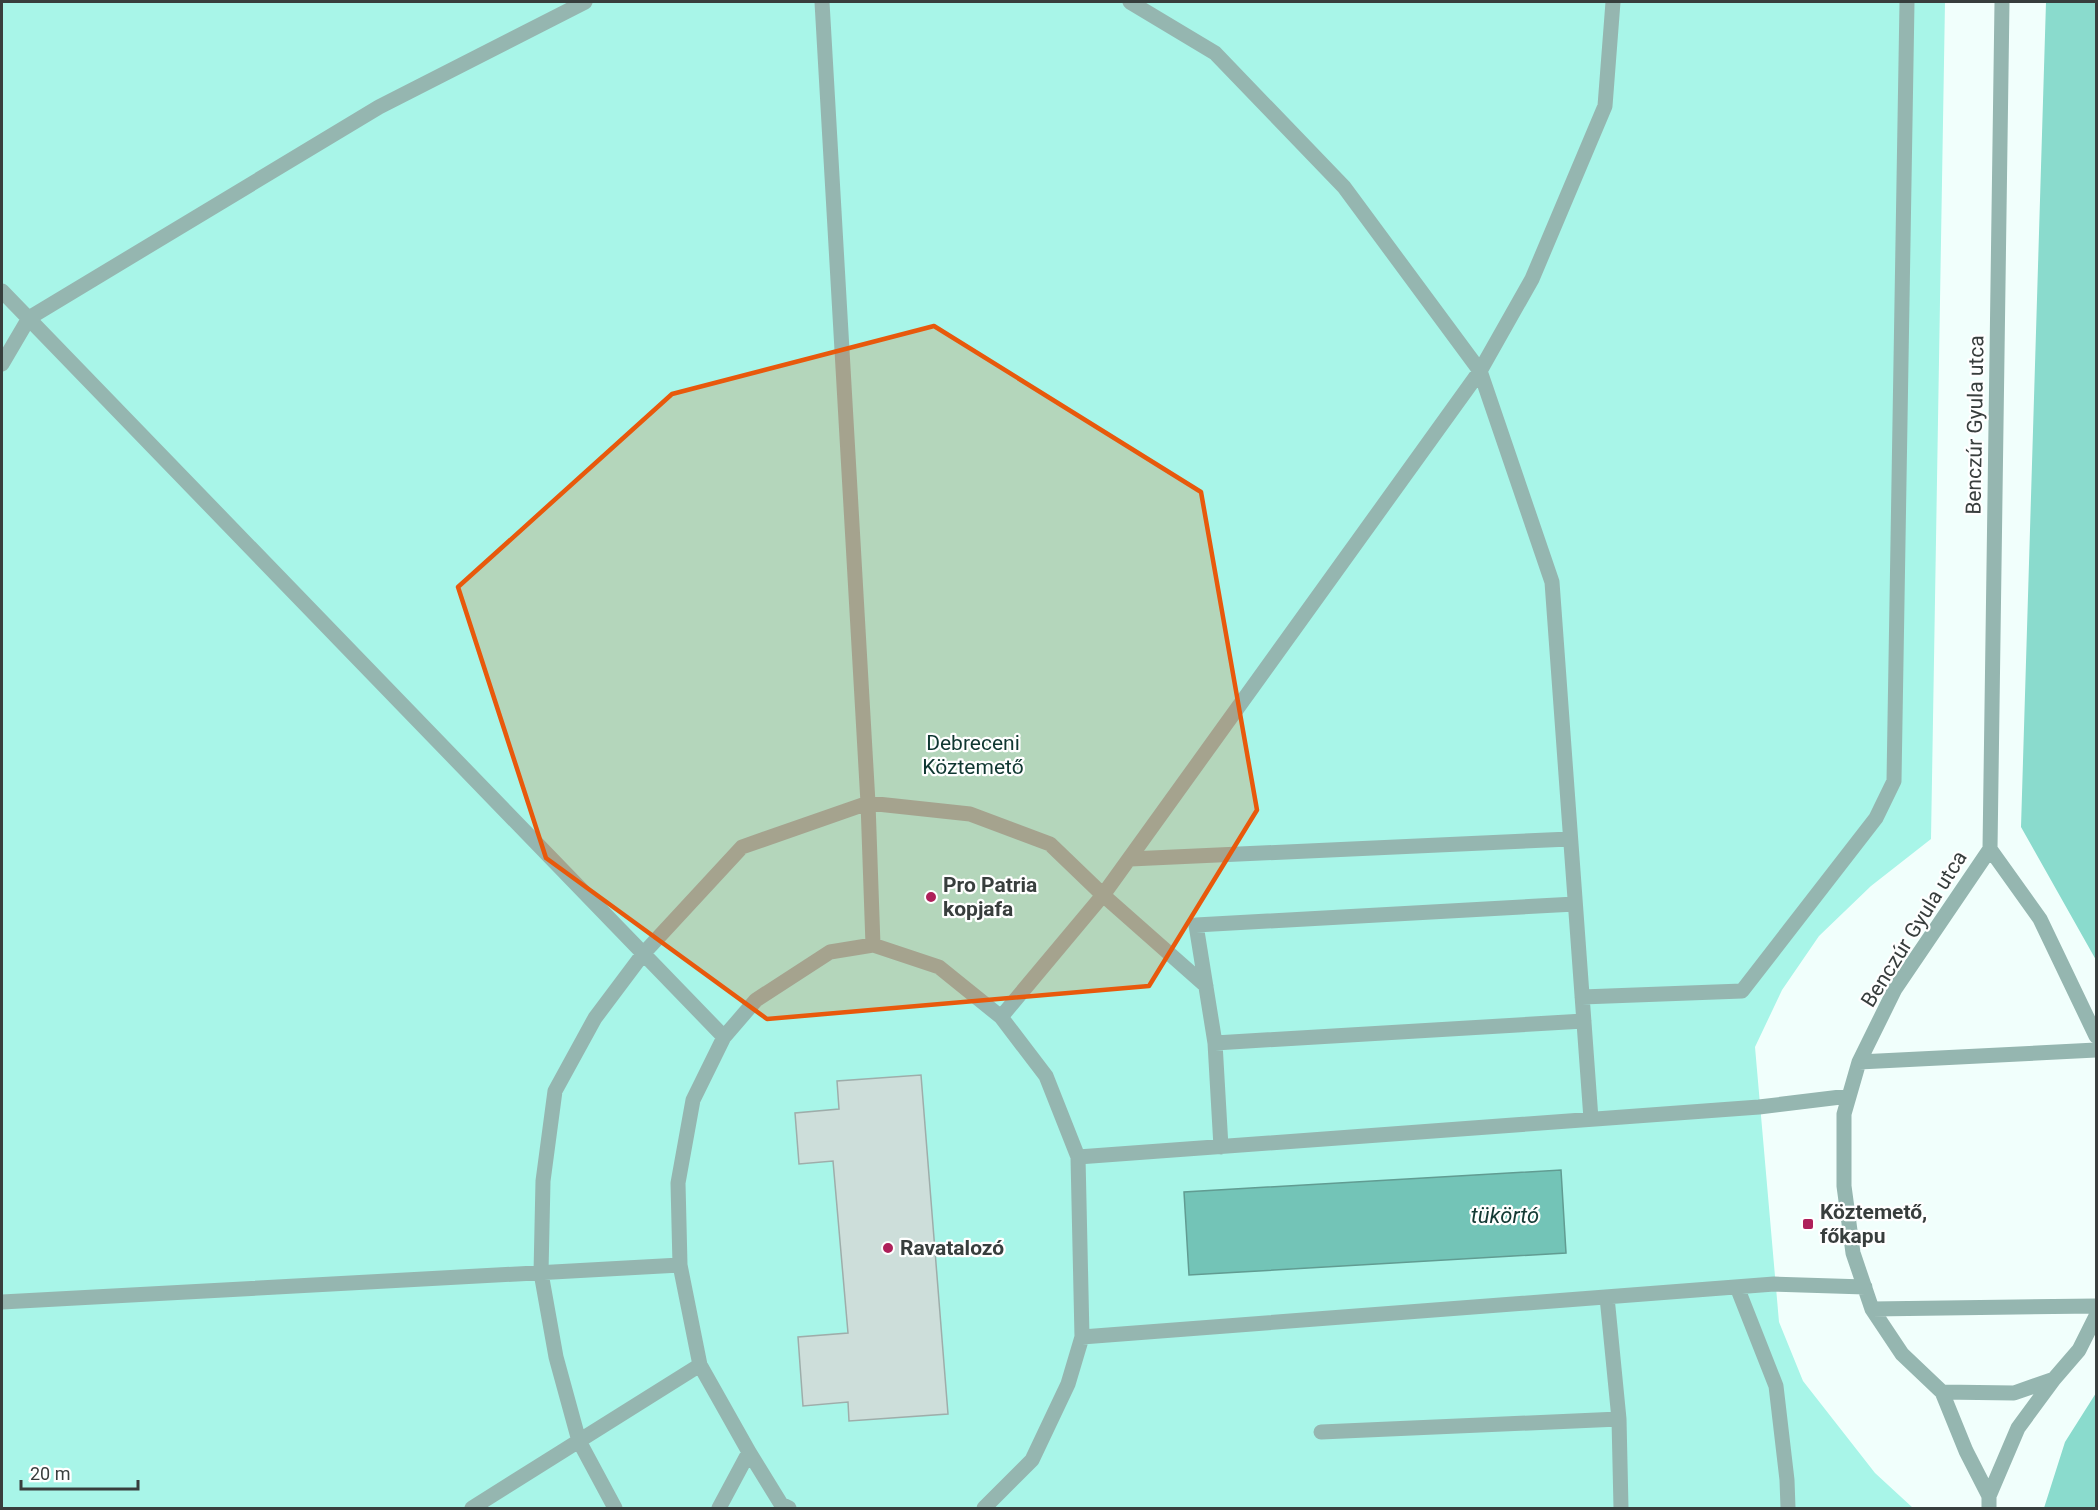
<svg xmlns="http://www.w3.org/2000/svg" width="2098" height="1510" font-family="Roboto,sans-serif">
  <rect width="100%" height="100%" fill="#f1fffc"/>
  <path fill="#a8f5e8" d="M2 2H1945L1931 839 1871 886 1819 936 1782 990 1755 1047 1779 1322 1803 1381 1875 1473 1913 1508H2Z"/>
  <path fill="#8adbcd" d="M2046 2H2096V960L2021 827Z
    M2096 1393V1508H2044L2065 1442Z"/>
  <path fill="#73c4b7" stroke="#619c92" stroke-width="1.5" d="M1561 1170 1566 1253 1189 1275 1184 1192Z"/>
  <path fill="#cddeda" stroke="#9eadaa" stroke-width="1.5" d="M921 1075 948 1414 849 1421 848 1402 803 1406 798 1337 848 1333 833 1161 799 1164 795 1113 839 1109 837 1081Z"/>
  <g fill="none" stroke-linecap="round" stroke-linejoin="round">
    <path stroke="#95b6b0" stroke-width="15" d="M822 2 868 803 873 945
      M1130 2 1215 53 1344 187 1480 371 1552 582 1591 1119
      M2002 2 1990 849 1895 989 1859 1062 1844 1114V1186L1853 1253 1872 1309 1902 1354 1942 1392 2014 1393 2054 1379
      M2 291 724 1037
      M2 364 29 318 379 107 585 2
      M1990 849 2040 919 2096 1036
      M1130 859 1570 839
      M1575 904 1196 925 1215 1043 1584 1021
      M1206 986 1103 895 1480 371 1532 279 1605 106 1613 2
      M1582 997 1742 991 1876 818 1894 781 1907 2
      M1215 1043 1221 1147
      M1859 1062 2096 1050
      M1078 1157 1759 1107 1849 1096
      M1737 1287 1776 1386 1787 1480 1788 1508
      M1607 1297 1619 1419
      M2 1302 680 1265
      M1872 1309 2096 1306
      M1082 1337 1774 1284 1865 1287
      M1942 1392 1966 1451 1989 1496
      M1321 1432 1619 1419 1621 1508
      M472 1508 700 1365
      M615 1508 579 1441 556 1357 541 1273 543 1181 555 1091 595 1018 643 954 742 847 868 803 970 814 1050 844 1103 895 1001 1017
      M719 1508 749 1452
      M789 1508 781 1504 749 1452 700 1365 680 1265 678 1183 693 1100 724 1037 756 1000 830 952 873 945 939 967 1001 1017 1046 1076 1078 1157 1082 1337 1068 1384 1032 1460 984 1508
      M1989 1508V1496L2018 1428 2054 1379 2079 1350 2096 1316"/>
  </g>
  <path fill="#e8590c" fill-opacity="0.2" stroke="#e8590c" stroke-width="4.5" stroke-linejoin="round" d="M934 326 1201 492 1257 810 1149 986 767 1019 546 858 458 587 672 394Z"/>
  <g fill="#ae205a" stroke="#fff" stroke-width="2">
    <circle cx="931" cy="897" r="6"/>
    <rect x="1802" y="1218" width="12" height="12" rx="3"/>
    <circle cx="888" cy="1248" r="6"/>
  </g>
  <g text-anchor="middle" stroke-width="4.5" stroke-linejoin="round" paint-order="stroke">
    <g font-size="21" fill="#383e3d" stroke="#fff">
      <text transform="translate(1975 425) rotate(-89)" y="7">Benczúr Gyula utca</text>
      <text transform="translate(1914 929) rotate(-58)" y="7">Benczúr Gyula utca</text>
    </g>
    <g font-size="21" fill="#0f3731" stroke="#fff">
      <text x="973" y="750">Debreceni<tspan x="973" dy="24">Köztemető</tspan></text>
    </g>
    <g font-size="21" font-weight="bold" fill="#383e3d" stroke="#fff" text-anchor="start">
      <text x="943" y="892">Pro Patria<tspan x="943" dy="24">kopjafa</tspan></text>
      <text x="1820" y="1219">Köztemető,<tspan x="1820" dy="24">főkapu</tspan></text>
      <text x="900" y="1255">Ravatalozó</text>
    </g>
    <g font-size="22" font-style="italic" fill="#133a34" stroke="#fff">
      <text x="1505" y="1223">tükörtó</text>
    </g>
  </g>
  <rect width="2098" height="1510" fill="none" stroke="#383e3d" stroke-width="6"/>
  <path d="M21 1480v9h117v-9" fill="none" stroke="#383e3d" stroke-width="3"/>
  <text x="30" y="1480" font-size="18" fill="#383e3d" stroke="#ffffff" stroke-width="4.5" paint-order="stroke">20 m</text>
</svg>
